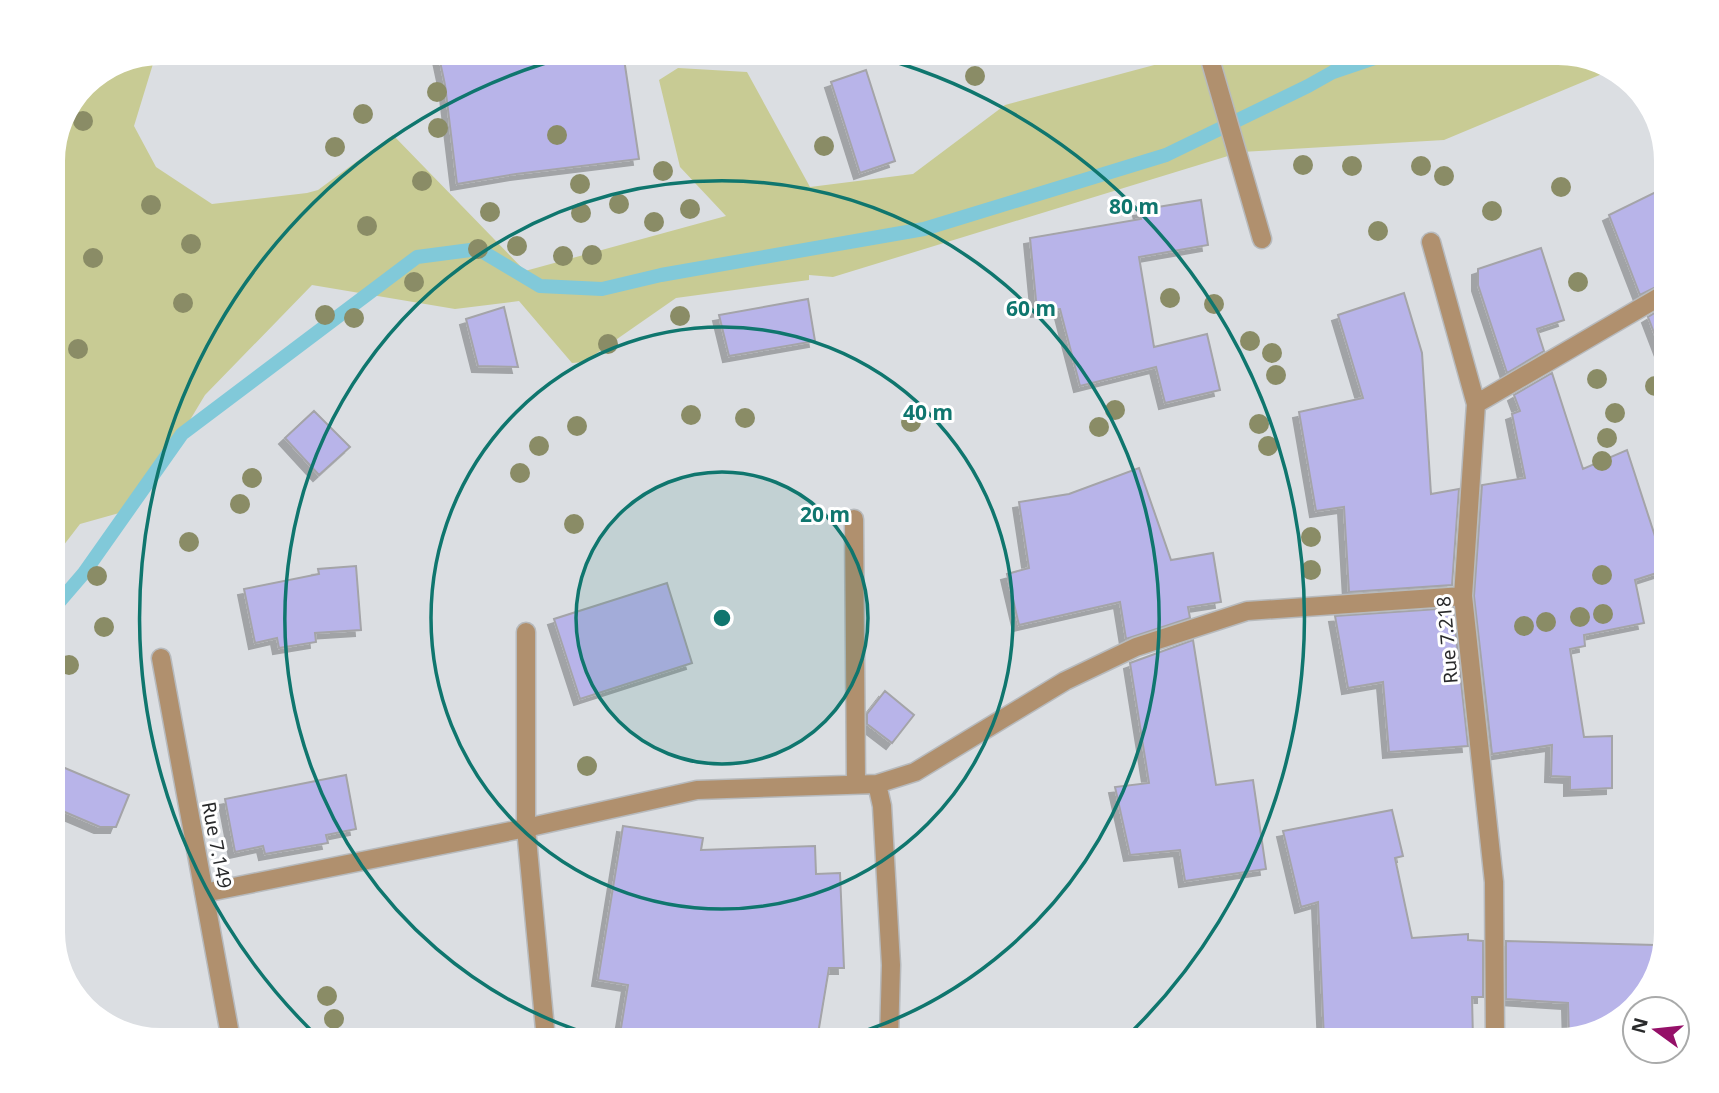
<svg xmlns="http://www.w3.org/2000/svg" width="1719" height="1093" font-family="'Noto Sans',sans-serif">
  <defs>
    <filter id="shadow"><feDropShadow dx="-6" dy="6" stdDeviation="0" flood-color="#0004"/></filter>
  </defs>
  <rect width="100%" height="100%" fill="#dbdee2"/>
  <path fill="#c8cb94" d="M1558 52 1614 69 1444 140 1241 152 833 277 809 275V280L676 298 584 362 572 363 519 301 455 309 312 285 205 395 137 508 80 524 53 559V154L85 84 156 54 134 126 156 167 212 204 307 193 318 190 393 135 525 271 726 216 680 167 659 80 678 68 747 72 810 187 913 174 1005 105 1199 53Z"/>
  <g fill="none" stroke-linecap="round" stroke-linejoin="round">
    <path stroke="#81c9d9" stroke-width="14" d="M53 609 84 573 182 434 417 257 478 249 540 286 602 289 661 275 924 229 1166 155 1308 86 1333 72 1392 52"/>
  </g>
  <path fill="#b8b4e9" stroke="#a4a4a8" stroke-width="2" filter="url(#shadow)" d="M438 52H623L639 159 516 174 457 184 445 85Z
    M866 70 895 161 860 173 831 82Z
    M1666 187V282L1640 295 1609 215Z
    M1201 200 1208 245 1139 257 1154 347 1207 334 1220 390 1165 403 1156 367 1080 386 1060 309 1037 311 1030 238 1141 219 1139 210Z
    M1541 248 1564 320 1537 329 1544 351 1507 373 1478 285V269Z
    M1404 293 1422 353 1431 494 1459 489 1452 585 1349 592 1344 507 1316 511 1299 412 1363 398 1338 315Z
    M808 299 815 341 729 356 719 315Z
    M1666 306V356H1663L1648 317Z
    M504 307 518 367 478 366 466 319Z
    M1552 373 1583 469 1627 450 1666 570 1635 580 1644 623 1584 635 1585 646 1570 649 1584 737 1612 736V788L1570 790V777L1551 776 1552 745 1492 754 1474 596 1482 485 1525 478 1512 414 1520 411 1514 395Z
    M314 411 350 447 319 475 285 438Z
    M1139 468 1171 560 1213 553 1221 602 1188 607 1190 618 1126 639 1120 602 1019 625 1007 574 1029 568 1019 502 1069 494Z
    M356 566 361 630 315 633 316 642 279 648 277 638 255 643 244 589 319 574 318 569Z
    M667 583 692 663 580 699 554 619Z
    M1453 608 1468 746 1389 752 1383 682 1348 688 1335 616Z
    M1193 640 1216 785 1253 780 1266 869 1185 881 1180 850 1130 855 1115 787 1149 783 1130 663Z
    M885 691 914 715 892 743 867 724V714Z
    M53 763 129 795 116 827H100L53 807Z
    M346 775 356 829 326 835 328 843 265 854 263 846 235 852 225 799Z
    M1392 810 1403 856 1395 858 1412 938 1468 934V940L1483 941V997H1472L1473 1040H1324L1318 902 1301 907 1283 831Z
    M623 826 703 838 701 850 815 846 816 874 840 873 844 968H829L817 1040H619L628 985 598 980Z
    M1506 941 1655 945 1652 979 1648 992 1612 1026 1569 1038 1568 1003 1506 999Z"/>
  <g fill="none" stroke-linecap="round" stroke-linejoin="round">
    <defs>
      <path id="minor" d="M1208 52 1262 239
        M1431 242 1476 404 1463 596 1494 882 1495 1040
        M1476 404 1666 293
        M854 519 856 784
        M526 632V828L546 1040
        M161 658 231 1040
        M204 893 526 828 697 790 877 784
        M889 1040 891 965 882 806 877 784 915 772 1065 681 1136 647 1247 611 1463 596"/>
    </defs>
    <use href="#minor" stroke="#b7babd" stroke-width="21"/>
    <use href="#minor" stroke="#b0906e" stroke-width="18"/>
  </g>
  <g fill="#8a8c66">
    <circle cx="975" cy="76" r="10"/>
    <circle cx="437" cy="92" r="10"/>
    <circle cx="363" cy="114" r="10"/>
    <circle cx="83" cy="121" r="10"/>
    <circle cx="438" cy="128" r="10"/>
    <circle cx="557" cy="135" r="10"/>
    <circle cx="824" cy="146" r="10"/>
    <circle cx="335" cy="147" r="10"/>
    <circle cx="1303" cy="165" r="10"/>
    <circle cx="1352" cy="166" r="10"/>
    <circle cx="1421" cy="166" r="10"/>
    <circle cx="663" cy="171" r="10"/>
    <circle cx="1444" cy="176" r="10"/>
    <circle cx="422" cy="181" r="10"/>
    <circle cx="580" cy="184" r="10"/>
    <circle cx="1561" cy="187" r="10"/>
    <circle cx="619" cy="204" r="10"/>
    <circle cx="151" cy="205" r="10"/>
    <circle cx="690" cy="209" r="10"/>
    <circle cx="1492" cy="211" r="10"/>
    <circle cx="490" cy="212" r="10"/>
    <circle cx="581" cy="213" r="10"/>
    <circle cx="654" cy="222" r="10"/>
    <circle cx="367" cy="226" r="10"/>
    <circle cx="1378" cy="231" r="10"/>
    <circle cx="191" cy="244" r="10"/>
    <circle cx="517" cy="246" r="10"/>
    <circle cx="478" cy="249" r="10"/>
    <circle cx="592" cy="255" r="10"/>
    <circle cx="563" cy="256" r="10"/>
    <circle cx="93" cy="258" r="10"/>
    <circle cx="414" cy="282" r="10"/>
    <circle cx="1578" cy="282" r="10"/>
    <circle cx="1170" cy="298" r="10"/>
    <circle cx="183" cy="303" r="10"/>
    <circle cx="1214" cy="304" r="10"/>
    <circle cx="325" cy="315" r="10"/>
    <circle cx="680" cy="316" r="10"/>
    <circle cx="354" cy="318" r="10"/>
    <circle cx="1250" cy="341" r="10"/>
    <circle cx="608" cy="344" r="10"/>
    <circle cx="78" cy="349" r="10"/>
    <circle cx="1272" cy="353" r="10"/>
    <circle cx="1276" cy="375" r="10"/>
    <circle cx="1597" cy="379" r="10"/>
    <circle cx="1655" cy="386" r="10"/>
    <circle cx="1115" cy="410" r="10"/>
    <circle cx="1615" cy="413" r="10"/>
    <circle cx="691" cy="415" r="10"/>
    <circle cx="745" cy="418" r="10"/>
    <circle cx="911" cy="422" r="10"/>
    <circle cx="1259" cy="424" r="10"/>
    <circle cx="577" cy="426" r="10"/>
    <circle cx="1099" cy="427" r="10"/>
    <circle cx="1607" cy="438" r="10"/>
    <circle cx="539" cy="446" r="10"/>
    <circle cx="1268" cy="446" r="10"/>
    <circle cx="1602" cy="461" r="10"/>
    <circle cx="520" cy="473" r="10"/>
    <circle cx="252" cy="478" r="10"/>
    <circle cx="240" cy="504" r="10"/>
    <circle cx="574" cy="524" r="10"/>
    <circle cx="1311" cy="537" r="10"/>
    <circle cx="189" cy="542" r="10"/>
    <circle cx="1311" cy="570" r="10"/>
    <circle cx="1602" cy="575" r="10"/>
    <circle cx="97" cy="576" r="10"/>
    <circle cx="1603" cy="614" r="10"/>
    <circle cx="1580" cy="617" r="10"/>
    <circle cx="1546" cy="622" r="10"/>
    <circle cx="1524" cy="626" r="10"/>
    <circle cx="104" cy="627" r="10"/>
    <circle cx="69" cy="665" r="10"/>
    <circle cx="587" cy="766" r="10"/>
    <circle cx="327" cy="996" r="10"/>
    <circle cx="334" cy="1019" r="10"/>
  </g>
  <circle cx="722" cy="618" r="146" fill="#0f766e" fill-opacity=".12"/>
  <g fill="none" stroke="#0f766e" stroke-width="3.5">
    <circle cx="722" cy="618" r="146"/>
    <circle cx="722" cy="618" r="291"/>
    <path d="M609 1040A437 437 0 1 1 835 1040"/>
    <path d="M321 1040A582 582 0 0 1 581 53M863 53A582 582 0 0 1 1123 1040"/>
  </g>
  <g text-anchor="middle" stroke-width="6" stroke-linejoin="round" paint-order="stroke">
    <g font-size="19" fill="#292a2b" stroke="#fff">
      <text transform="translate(1447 640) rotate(-95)" y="7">Rue 7.218</text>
      <text transform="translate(217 845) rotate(79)" y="7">Rue 7.149</text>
    </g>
  </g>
  <path d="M0 0H1719V1093H0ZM161 65H1558A96 96 0 0 1 1654 161V932A96 96 0 0 1 1558 1028H161A96 96 0 0 1 65 932V161A96 96 0 0 1 161 65Z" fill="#fff" fill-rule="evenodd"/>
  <circle cx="722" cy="618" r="10" fill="#0f766e" stroke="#fff" stroke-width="3.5"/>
  <g font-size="21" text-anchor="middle" font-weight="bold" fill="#0f766e" stroke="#fff" stroke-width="6" stroke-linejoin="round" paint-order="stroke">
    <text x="1134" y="214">80 m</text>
    <text x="1031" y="316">60 m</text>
    <text x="928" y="420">40 m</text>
    <text x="825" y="522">20 m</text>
  </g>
  <g transform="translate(1656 1030) rotate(285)"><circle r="33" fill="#ffffff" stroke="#a9aaaa" stroke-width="2"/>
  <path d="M0-5L12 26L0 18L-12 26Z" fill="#951068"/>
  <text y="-10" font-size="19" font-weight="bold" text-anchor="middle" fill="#292a2b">N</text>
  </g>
</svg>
